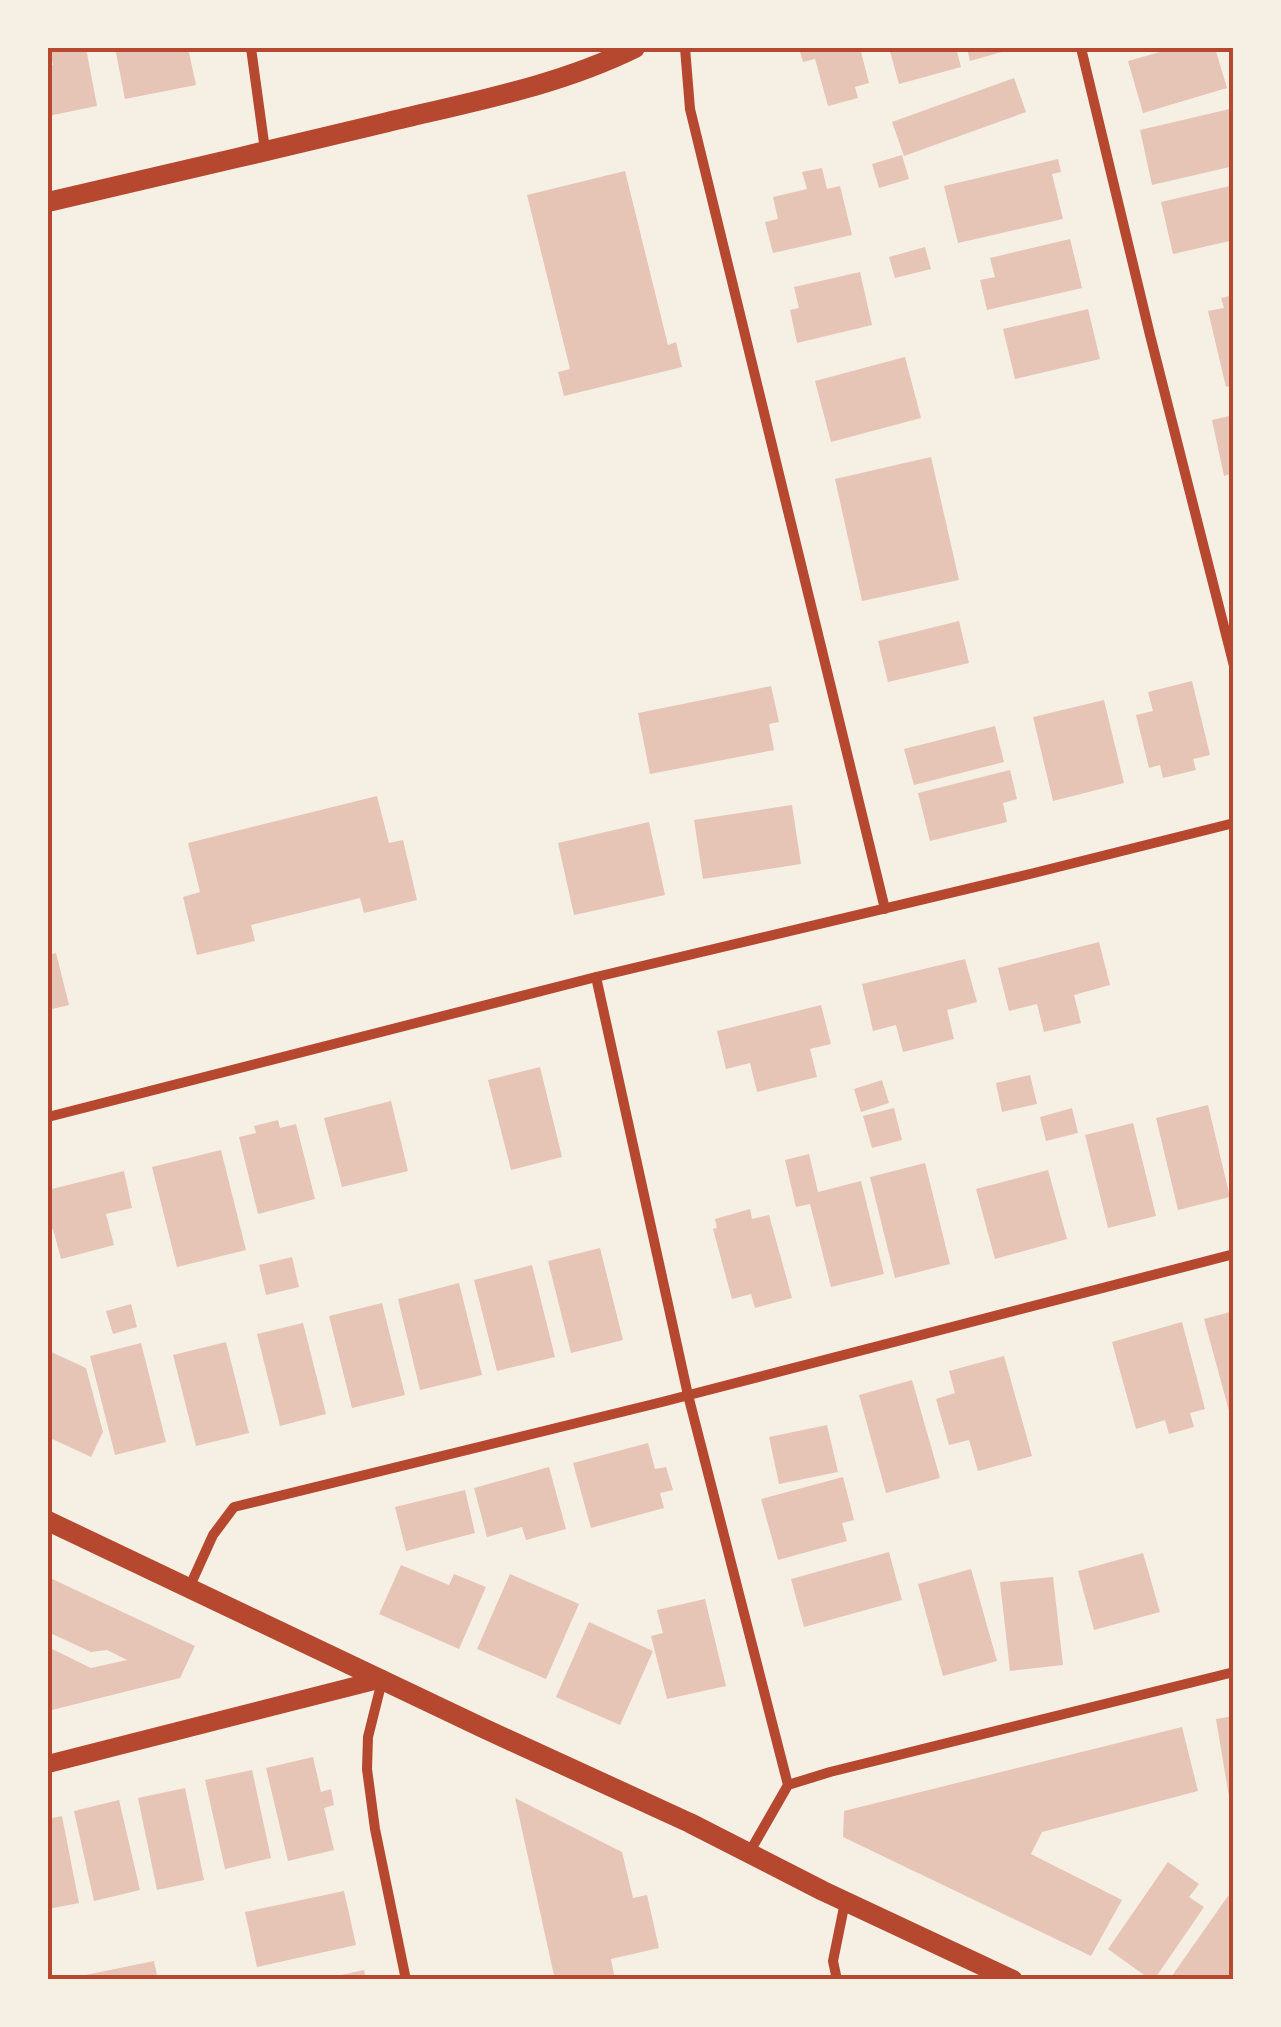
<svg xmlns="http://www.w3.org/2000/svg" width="1281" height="2027" font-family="'Fira Sans Condensed',sans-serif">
  <rect width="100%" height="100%" fill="#f6efe4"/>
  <path fill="#e6c5b7" d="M50 48H86L97 106 48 116V66L53 65Z
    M115 48H188L196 85 125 99Z
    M799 48H860L869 83 855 87 858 98 828 106 815 59 803 62Z
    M889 48H956L961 67 899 84Z
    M967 48H1004L1005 51 970 61Z
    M1174 48H1215L1227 88 1143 113 1128 61Z
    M1014 78 1026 112 904 156 892 122Z
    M1234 108V166L1152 185 1140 130Z
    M902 155 909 179 879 188 872 164Z
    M1058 159 1061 172 1052 174 1063 219 958 243 944 186Z
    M822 168 827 189 840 186 852 235 773 253 765 222 778 219 773 197 807 189 802 172Z
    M625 171 668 345 676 342 682 367 564 396 558 372 570 369 527 195Z
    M1234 185V240L1173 254 1161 202Z
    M1070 239 1082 288 987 310 980 280 995 277 990 258Z
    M925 247 931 269 895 278 889 257Z
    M860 272 872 325 797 343 790 310 799 308 794 287Z
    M1234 295V385L1226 387 1208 311 1224 308 1221 298Z
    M1088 309 1100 359 1015 379 1003 329Z
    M905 357 921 418 831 442 815 381Z
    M1234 415V473L1224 476 1212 420Z
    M931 457 959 580 862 601 835 479Z
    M959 621 969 663 888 682 878 641Z
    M1192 681 1210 755 1193 759 1196 770 1163 778 1160 765 1149 768 1136 715 1153 711 1148 692Z
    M771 686 779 722 769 724 774 750 650 774 638 713Z
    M1104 700 1124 783 1053 801 1033 717Z
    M995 726 1004 762 914 785 904 749Z
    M1010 770 1017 799 1003 803 1007 822 930 841 918 793Z
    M377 796 389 843 403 840 417 900 364 913 360 898 251 925 255 941 197 955 183 897 200 892 188 843Z
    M792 805 801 864 703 879 694 820Z
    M649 822 665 895 574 915 558 843Z
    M1099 942 1110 985 1074 995 1081 1023 1044 1032 1037 1004 1009 1011 998 968Z
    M56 953 69 1005 48 1010V955Z
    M965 959 977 1002 947 1010 954 1039 903 1052 896 1025 873 1031 862 984Z
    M821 1005 831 1044 810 1049 817 1077 757 1092 750 1063 726 1069 717 1031Z
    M540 1067 562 1157 511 1170 488 1080Z
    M1030 1075 1037 1104 1002 1112 996 1083Z
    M882 1080 889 1103 861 1112 854 1089Z
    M391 1101 408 1171 342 1187 324 1118Z
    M1208 1105 1230 1197 1178 1210 1156 1118Z
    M894 1108 902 1140 872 1148 863 1116Z
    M1072 1108 1078 1133 1046 1141 1040 1117Z
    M278 1120 280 1128 296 1124 315 1199 258 1214 239 1137 256 1133 254 1126Z
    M1133 1123 1156 1216 1108 1228 1085 1135Z
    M221 1150 246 1250 177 1267 152 1167Z
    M809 1154 818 1192 861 1181 884 1274 831 1287 810 1204 796 1207 785 1160Z
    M925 1163 950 1264 895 1278 870 1177Z
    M1048 1170 1067 1239 995 1259 976 1189Z
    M124 1171 132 1208 106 1214 114 1245 61 1259 53 1229 48 1230V1190Z
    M750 1209 752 1219 769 1215 792 1298 755 1308 751 1294 732 1299 713 1229 717 1228 715 1219Z
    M600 1248 623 1340 571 1353 548 1261Z
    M292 1257 299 1287 266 1295 259 1265Z
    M532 1265 555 1357 497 1371 474 1280Z
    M459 1283 482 1375 420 1390 398 1299Z
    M382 1303 405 1395 352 1408 329 1316Z
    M131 1304 137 1327 113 1334 106 1311Z
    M1234 1311V1422H1232L1204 1319Z
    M1182 1322 1205 1409 1190 1413 1194 1427 1169 1434 1165 1420 1136 1429 1112 1342Z
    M303 1323 326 1414 280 1426 257 1334Z
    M226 1342 249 1433 196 1446 173 1355Z
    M141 1343 166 1442 115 1455 90 1356Z
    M49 1351 86 1368 103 1432 91 1457 48 1437Z
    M1004 1356 1032 1456 978 1471 969 1440 949 1445 936 1399 955 1393 949 1371Z
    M912 1380 940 1478 886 1493 859 1395Z
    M827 1425 838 1472 779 1484 769 1437Z
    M648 1443 655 1469 666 1467 673 1490 660 1493 664 1508 591 1528 573 1463Z
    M549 1467 566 1529 526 1540 522 1527 487 1537 474 1488Z
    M843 1477 854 1520 842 1523 847 1541 778 1560 761 1499Z
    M465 1490 475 1533 406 1551 395 1507Z
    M889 1552 902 1600 804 1627 791 1579Z
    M1143 1553 1160 1612 1094 1630 1078 1571Z
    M401 1565 449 1585 454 1574 486 1587 459 1649 379 1614Z
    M971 1569 997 1661 943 1676 918 1584Z
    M510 1574 579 1604 546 1679 477 1649Z
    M48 1577 195 1646 180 1678 48 1711V1647L91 1668 127 1660 107 1650 91 1652 48 1632Z
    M1053 1577 1063 1665 1010 1671 1000 1582Z
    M705 1599 726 1686 667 1699 651 1636 663 1633 657 1610Z
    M589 1622 653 1651 620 1725 556 1697Z
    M1234 1716V1808L1231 1809 1216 1719Z
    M1182 1727 1198 1791 1042 1832 1031 1854 1122 1900 1091 1956 843 1837 844 1811Z
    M313 1757 321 1792 331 1789 334 1805 324 1808 334 1850 288 1861 266 1768Z
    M252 1770 271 1858 225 1869 205 1780Z
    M185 1788 204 1880 157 1890 138 1798Z
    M515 1798 622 1852 633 1898 647 1895 659 1948 611 1959 615 1980H555Z
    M119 1800 140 1890 94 1901 74 1811Z
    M62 1816 79 1903 48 1909V1819Z
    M1168 1862 1199 1884 1189 1897 1204 1907 1154 1980H1151L1108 1949Z
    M344 1891 356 1945 257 1967 245 1912Z
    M1228 1896 1234 1900V1969L1226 1980H1169Z
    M154 1961 158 1980H71V1978Z
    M364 1970 366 1980H328L327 1978Z"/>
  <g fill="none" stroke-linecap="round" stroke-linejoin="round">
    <path stroke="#b5482f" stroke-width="10" d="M251 48 265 150
      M685 48 690 109 885 909
      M1081 48 1150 335 1234 666
      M596 977 688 1395 788 1785 749 1853
      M48 1117 596 977 1034 873 1234 823
      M189 1588 213 1535 234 1507 662 1402 1234 1254
      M382 1681 368 1737 367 1769 375 1829 406 1980
      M788 1785 830 1772 1234 1672
      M837 1980 833 1961 845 1902"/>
    <path stroke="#b5482f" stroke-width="18" d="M48 1764 382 1679"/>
    <path stroke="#b5482f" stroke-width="20" d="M48 202C161 176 275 149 388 122 471 102 558 86 635 48
      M48 1521 483 1728 690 1823 823 1891 1013 1980"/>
  </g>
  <rect width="1281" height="2027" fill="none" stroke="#f6efe4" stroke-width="100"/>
  <rect x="50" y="50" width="1181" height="1927" fill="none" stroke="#b5482f" stroke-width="4"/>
</svg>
